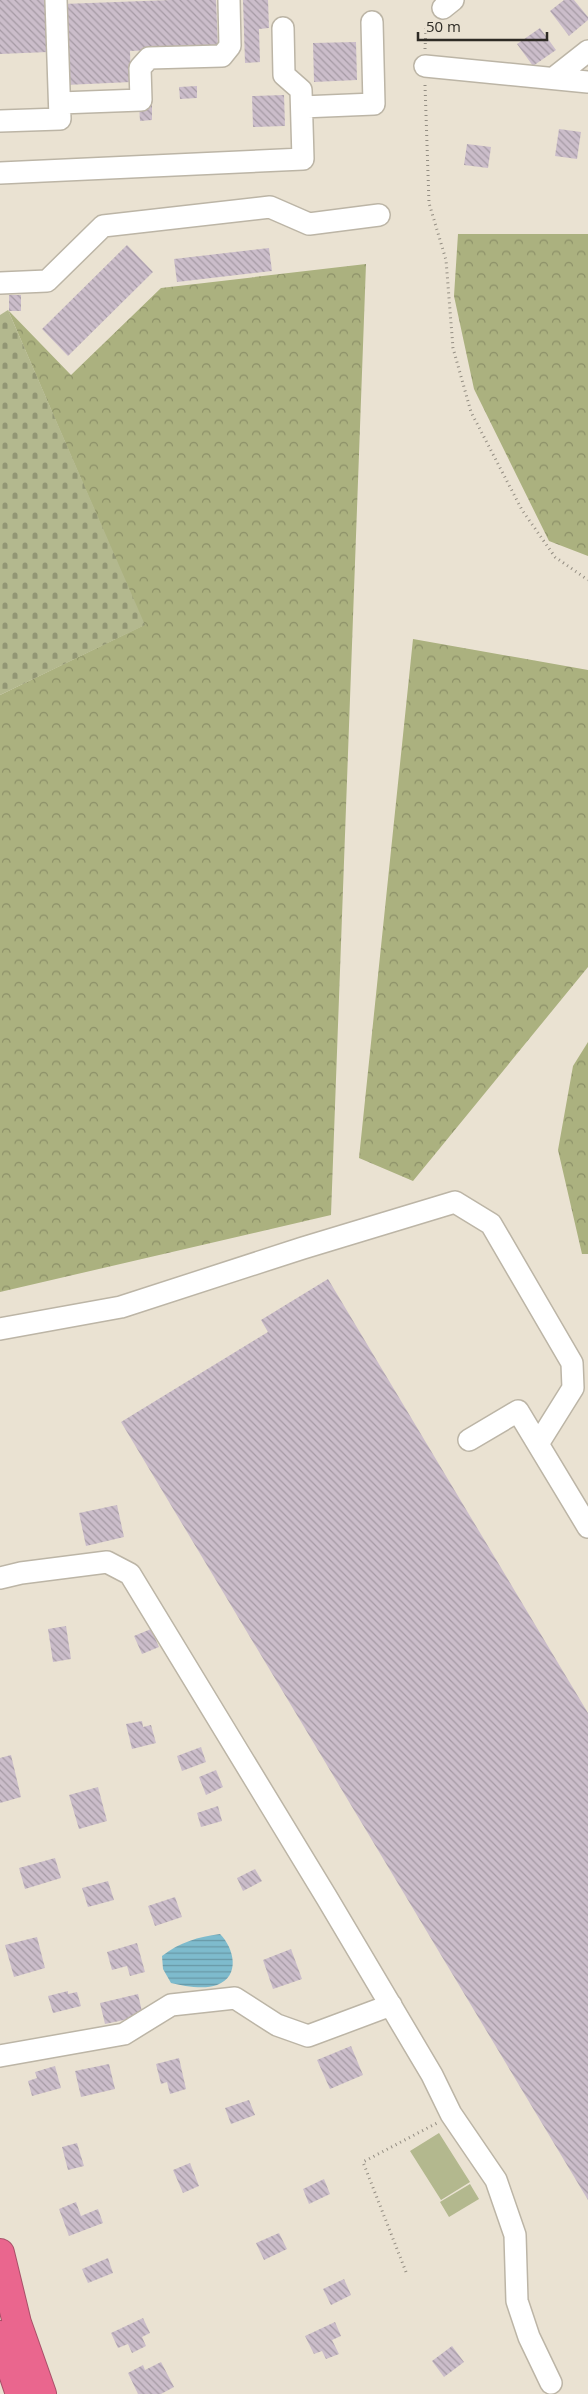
<svg xmlns="http://www.w3.org/2000/svg" width="588" height="2394" font-family="'Open Sans',sans-serif">
  <defs>
    <pattern id="forest-crowns" width="20" height="18" patternUnits="userSpaceOnUse" patternTransform="scale(1.25)"><rect width="20" height="18" fill="#abb17f"/><path d="M2 6a3 3 0 1 1 6 0M12 15a3 3 0 1 1 6 0" fill="none" stroke="#8c9068"/></pattern>
    <pattern id="cemetery-stones" width="16" height="16" patternUnits="userSpaceOnUse" patternTransform="scale(1.25)"><rect width="16" height="16" fill="#b3b88e"/><path d="M2 7V4a2 2 0 0 1 4 0v3zM10 15v-3a2 2 0 0 1 4 0v3z" fill="#929674"/></pattern>
    <pattern id="water-rules" width="6" height="5" patternUnits="userSpaceOnUse" patternTransform="scale(1.25)"><rect width="6" height="5" fill="#7ebbcd"/><path d="M0 2.5h6" fill="none" stroke="#6898a6"/></pattern>
    <pattern id="building-back-hatch" width="6" height="6" patternUnits="userSpaceOnUse" patternTransform="scale(1.25)"><rect width="6" height="6" fill="#cbbdca"/><path d="M-1 5l2 2M0 0l6 6M5-1l2 2" fill="none" stroke="#a59aa4"/></pattern>
  </defs>
  <rect width="100%" height="100%" fill="#eae2d2"/>
  <path fill="url(#forest-crowns)" d="M458 234H588V556L549 541 474 389 454 296Z
    M366 264 331 1215 0 1292V695L144 625 8 310 71 375 161 288Z
    M413 639 588 670V967L413 1181 359 1158Z
    M588 1042V1254H582L558 1150 573 1066Z"/>
  <path fill="url(#cemetery-stones)" d="M8 310 145 625 0 695V315Z"/>
  <path fill="#b3b88e" d="M439 2133 470 2182 441 2200 410 2151Z
    M470 2184 479 2199 449 2217 440 2202Z"/>
  <path fill="url(#water-rules)" d="M220 1934C234 1948 241 1976 217 1985 204 1990 184 1986 171 1983L163 1969 162 1956C180 1942 198 1937 220 1934Z"/>
  <path fill="url(#building-back-hatch)" d="M0 0H46L48 52 0 54Z
    M171 0H216L218 48 130 51 131 82 66 85 63 4Z
    M243 0H268L269 28 259 29 260 62 245 63Z
    M564 0H574L588 17V20L569 36 550 11Z
    M540 28 556 50 533 66 517 44Z
    M356 42 357 80 314 82 313 43Z
    M197 86V98L180 99 179 87Z
    M284 95 285 126 253 127 252 96Z
    M139 105H152V120L140 121Z
    M559 129 581 132 577 159 555 156Z
    M467 144 491 147 488 168 464 165Z
    M127 245 153 272 68 356 42 329Z
    M269 248 272 271 177 282 174 259Z
    M9 295H21V311H9Z
    M328 1279 588 1713V2200L121 1422 268 1332 261 1320Z
    M117 1505 124 1537 86 1546 79 1513Z
    M66 1626 71 1659 53 1662 48 1629Z
    M151 1629 159 1647 142 1654 134 1636Z
    M142 1721 143 1727 151 1725 156 1743 132 1749 126 1724Z
    M201 1747 206 1762 182 1771 177 1756Z
    M11 1755 21 1797 0 1803V1758Z
    M216 1770 223 1787 206 1795 199 1777Z
    M98 1787 107 1821 79 1829 69 1795Z
    M218 1806 222 1821 201 1827 197 1813Z
    M55 1858 61 1878 25 1889 19 1868Z
    M255 1869 262 1881 243 1891 237 1878Z
    M108 1881 114 1900 88 1907 82 1888Z
    M175 1897 182 1917 155 1926 148 1906Z
    M37 1937 45 1968 14 1977 5 1945Z
    M137 1943 145 1972 130 1976 127 1966 112 1970 107 1952Z
    M291 1949 302 1979 273 1989 263 1960Z
    M68 1991V1994L77 1992 81 2006 53 2013 48 1996Z
    M138 1994 143 2016 105 2024 100 2003Z
    M351 2046 363 2075 330 2089 317 2060Z
    M179 2058 186 2089 170 2094 167 2082 161 2084 156 2064Z
    M109 2064 115 2089 81 2097 75 2071Z
    M55 2066 61 2088 32 2096 28 2081 37 2078 35 2072Z
    M249 2100 255 2115 231 2124 225 2108Z
    M77 2143 84 2166 68 2170 62 2147Z
    M190 2163 199 2186 183 2193 173 2170Z
    M324 2179 330 2194 309 2204 303 2189Z
    M76 2202 81 2216 98 2209 103 2223 69 2236 59 2209Z
    M279 2233 287 2249 264 2260 256 2243Z
    M108 2258 113 2273 88 2283 82 2269Z
    M344 2279 351 2295 331 2305 323 2289Z
    M143 2318 150 2333 142 2337 146 2346 132 2353 128 2344 118 2348 111 2333Z
    M335 2322 341 2336 332 2340 339 2354 326 2359 322 2351 314 2354 305 2336Z
    M452 2346 464 2362 444 2377 432 2361Z
    M161 2362 174 2387 161 2394H138L128 2373 143 2365 145 2370Z"/>
  <g fill="none" stroke-linecap="round" stroke-linejoin="round">
    <defs>
      <path id="minor" d="M443 8 453 0
        M425 66 588 82
        M555 77 588 51
        M60 103 141 100 140 68 149 58 222 56 230 46 229 0
        M302 107 374 104 372 22
        M0 121 60 119 56 0
        M0 173 303 159 301 90 284 75 283 28
        M0 283 47 281 103 226 270 207 309 224 379 215
        M0 1329 121 1307 303 1248 455 1202 491 1224 572 1363 573 1388 538 1444
        M469 1440 518 1411 588 1527
        M0 1578 21 1573 107 1562 130 1574 327 1898 432 2075 451 2114 496 2180 515 2235 517 2301 529 2337 551 2383
        M0 2056 124 2034 171 2005 235 1998 277 2025 308 2036 391 2005"/>
      <path id="highway" d="M0 2253 17 2323 42 2394
        M0 2335 20 2394"/>
    </defs>
    <use href="#minor" stroke="#bcb5a6" stroke-width="24"/>
    <use href="#highway" stroke="#a85169" stroke-width="30"/>
    <path stroke="#948e83" stroke-width="3" stroke-dasharray="1 4" stroke-linecap="butt" d="M425 49 426 29 432 22
      M425 85 429 203 446 260 453 348 471 412 522 510 555 557 588 580
      M406 2272 363 2162 437 2123"/>
    <use href="#minor" stroke="#fff" stroke-width="21"/>
    <use href="#highway" stroke="#ea668e" stroke-width="28"/>
  </g>
  <path d="M418 32v8h129v-8" fill="none" stroke="#2e2b25" stroke-width="2.5"/>
  <text x="426" y="32" font-size="15" fill="#2e2b25" stroke="#eae2d2" stroke-width="4" paint-order="stroke">50 m</text>
</svg>
